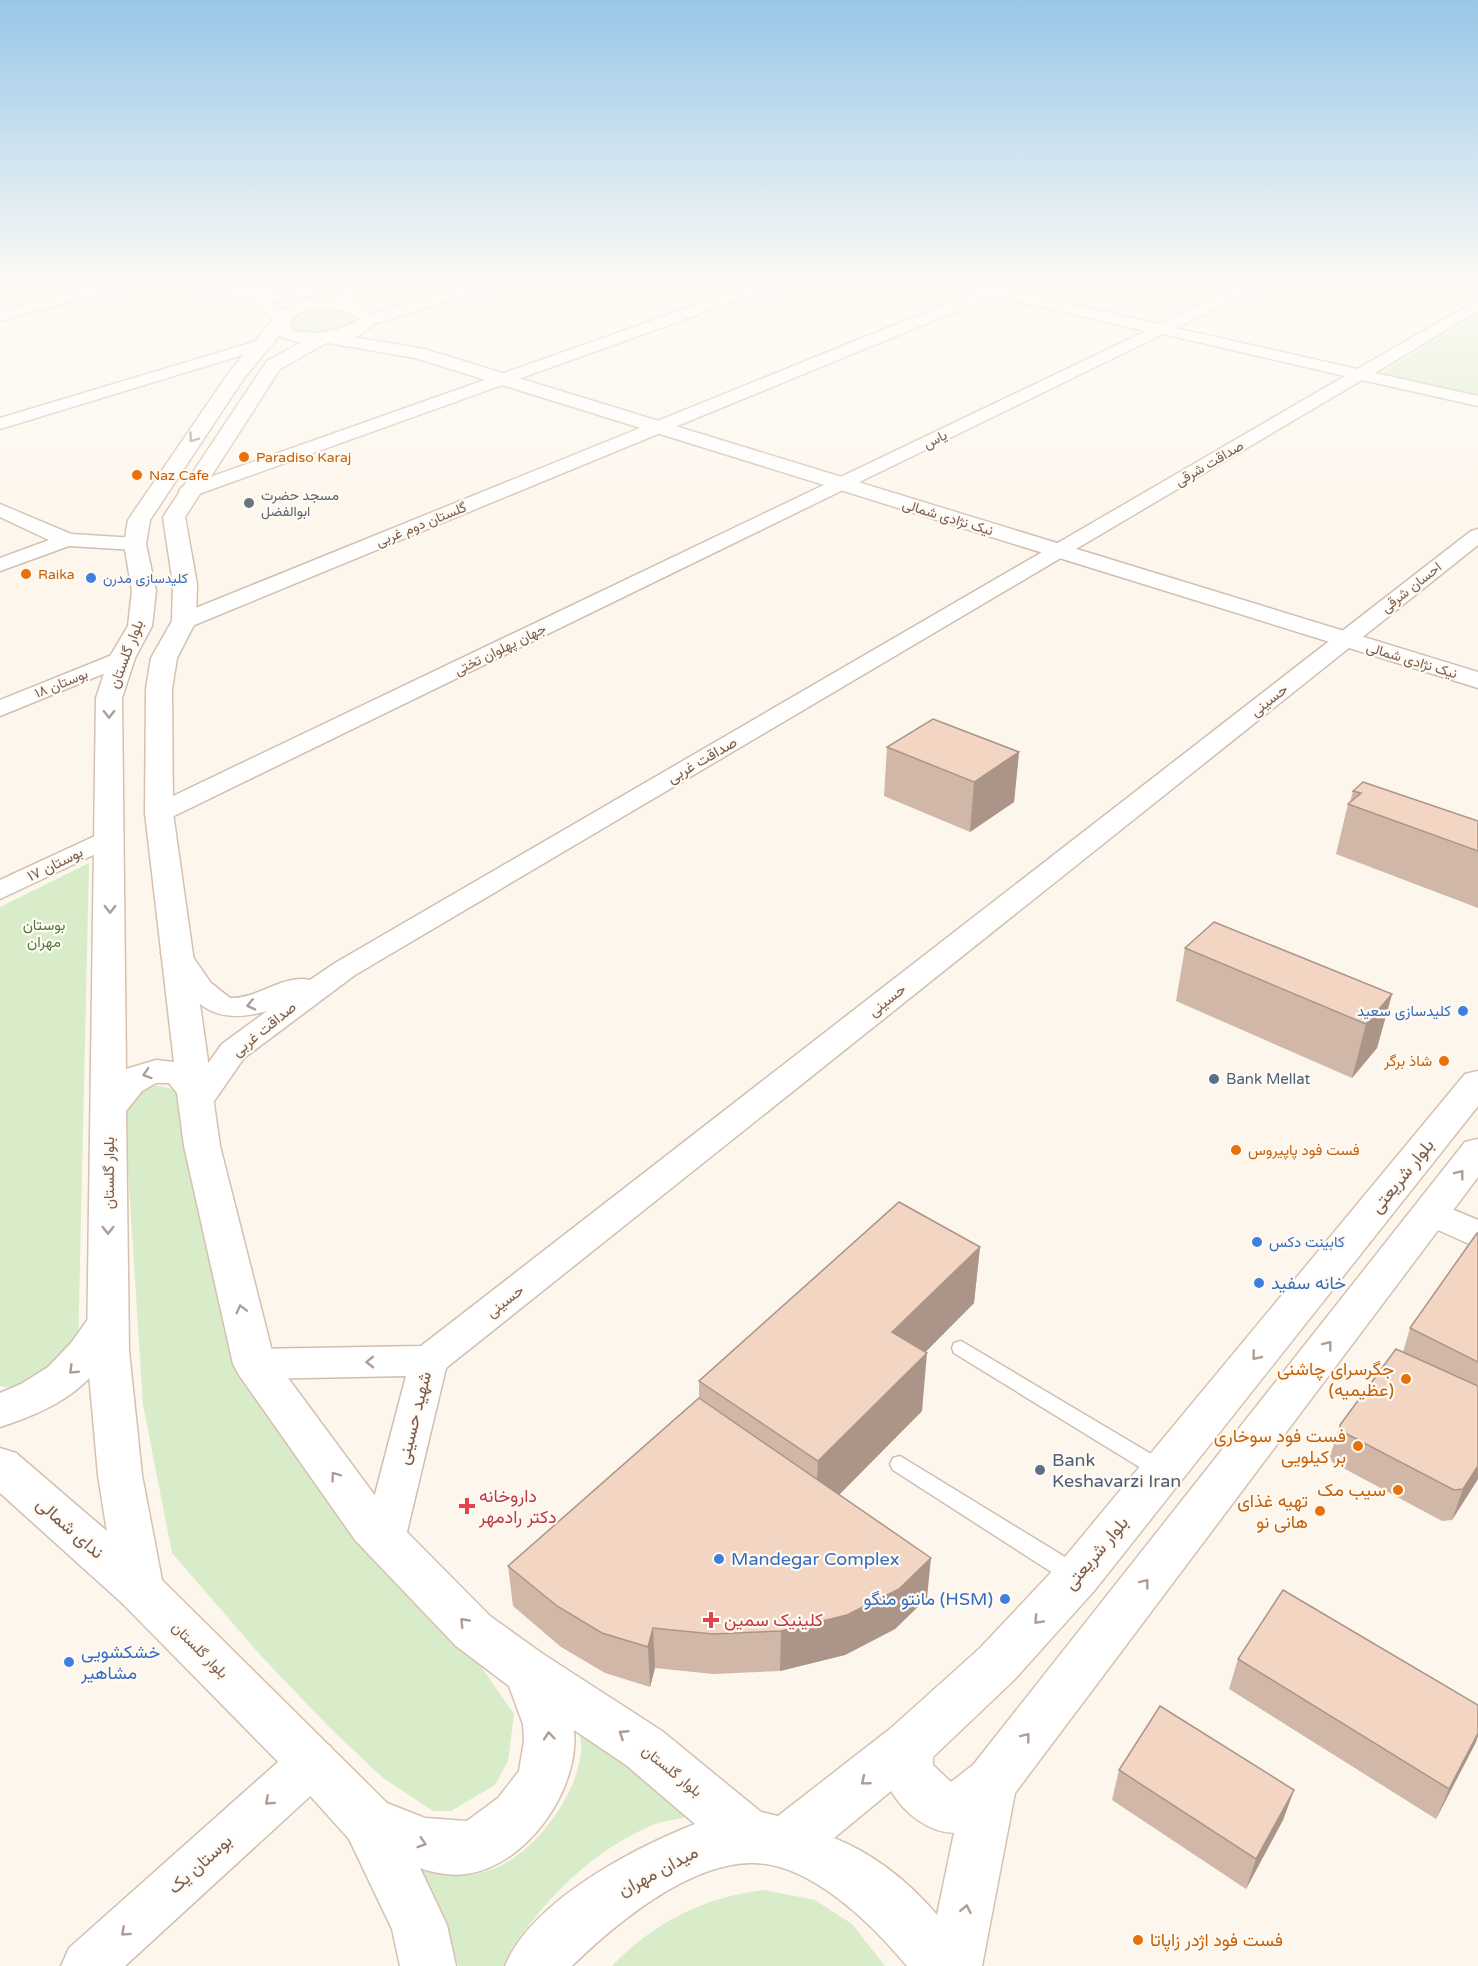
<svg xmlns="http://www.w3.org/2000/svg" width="1478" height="1966" font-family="'Varela Round',Vazirmatn,sans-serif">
  <rect width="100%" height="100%" fill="#fdf6ec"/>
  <path fill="#d8ecc9" d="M321 310 356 312 363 323 321 334 288 329 284 322 297 314Z
    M1478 315V400L1382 377 1384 371Z
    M89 863 78 1352 19 1390 0 1386V907Z
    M153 1085 179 1090 237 1370 422 1608 482 1668 514 1714 508 1761 495 1785 451 1811H433L383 1778 330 1728 262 1657 172 1553 143 1405 124 1108 143 1089Z
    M577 1723 697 1815C681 1819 662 1820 648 1827 589 1853 533 1909 503 1966H459L416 1868C439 1874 460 1878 484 1872 530 1861 578 1796 581 1751 582 1742 579 1732 577 1723Z
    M764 1890 815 1900 852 1924 885 1966H612C653 1923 704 1897 764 1890Z"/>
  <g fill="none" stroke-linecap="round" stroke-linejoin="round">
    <defs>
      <path id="service" d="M961 1341 1168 1464 1171 1470 1168 1476 1161 1478 1154 1476 954 1353 952 1348 954 1343Z
        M900 1456 1083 1568 1086 1575 1083 1582 1075 1584 1067 1582 893 1470 890 1464 893 1458Z"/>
      <path id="minor" d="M113 281H137L135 284 0 321V311Z
        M481 281H504L502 284 377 323 371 325 363 320 365 317Z
        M764 281H785L783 284 196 495H182L179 491 182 487Z
        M941 281H968L990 286 1003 281H1023L1007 290 1159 324 1249 281H1260V287L1176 328 1357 369 1478 300V311L1375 373 1478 396V406L1362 380 355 975 244 1058 208 1110 196 1113 184 1110 180 1102 222 1044 267 1011C205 1028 192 999 161 953L166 947 176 944 186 947 211 983 230 998C258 999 283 974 310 980L335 963 1345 376 1163 334 168 819 159 821 150 819 146 813 150 807 1146 331 993 296 192 626H176L173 621 176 616 976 292 943 284Z
        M260 340 268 345 266 348 0 429V418Z
        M0 504 71 534 135 538 142 540 145 544 142 548 135 550 69 546 0 571V558L49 540 0 517Z
        M1478 529V545L446 1368 405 1540 399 1553 384 1558 369 1553 363 1540 406 1376 254 1379 240 1374 235 1364 240 1354 254 1349 421 1346 1471 531Z
        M122 651 130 653 133 658 130 663 0 716V700Z
        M110 829 119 831 123 837 119 843 0 899V880Z
        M1430 1200 1478 1220V1248L1418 1221 1413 1212 1418 1203Z
        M313 1740 330 1746 336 1762 330 1778 125 1966H61L69 1948 296 1746Z"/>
      <path id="tertiary" d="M191 281C227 281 268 288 291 320L282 325C271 322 263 309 252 303 234 294 213 290 193 284Z
        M329 333 424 349 1478 672V688L415 358 323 342 320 338 323 334Z
        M108 1308 123 1312 129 1323C95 1384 65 1406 0 1427V1393L21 1384 48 1367 71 1343 93 1312Z
        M0 1448 16 1453 157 1574 164 1589 157 1604 140 1610 123 1604 0 1493Z"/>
      <path id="secondary" d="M348 281H366L352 296 353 303 377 316 380 320 358 336 326 343 280 369 185 517 197 584 196 621 177 658 172 689 173 813 220 1146 274 1359 387 1512 490 1616 543 1654 662 1731 761 1812 778 1816 891 1728 980 1648 1060 1563 1465 1074 1478 1071V1106L1094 1591 1014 1680 933 1757V1765L951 1782 973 1765 1465 1142 1478 1139V1177L1015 1793 982 1966H907C872 1924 810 1862 751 1863 687 1864 615 1924 572 1966H505C532 1901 632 1849 695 1824L626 1765 574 1730C580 1789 527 1866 466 1874 451 1876 434 1873 420 1868L447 1925 456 1966H400L392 1929 349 1839 295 1779 123 1604 116 1589 98 1475 87 1351 96 698 109 658 128 626 132 591 124 544 128 520 230 371 276 316 300 300 317 297 336 299 337 291ZM325 307 347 312 360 319C339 332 319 335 294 331L289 325C296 311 311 307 325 307ZM279 336 300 343 267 361 163 517 173 584 172 621 151 658 146 689 145 813 174 1062 156 1060 126 1069 122 698 135 658 152 626 156 591 146 544 150 520 244 378ZM156 1083H169L177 1093 184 1146 233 1364 239 1375 355 1540 456 1646 509 1686 523 1724 524 1741 519 1771 498 1798 467 1821 425 1818 387 1803 162 1580 142 1475 129 1351 126 1111 142 1091ZM891 1791C904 1813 928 1832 954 1833L937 1915C909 1882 874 1854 834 1838Z
        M317 284 323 286 325 289 323 292 288 301 234 297 226 292 234 287 288 291Z"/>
    </defs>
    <use href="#service" stroke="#d1beb0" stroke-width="3"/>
    <use href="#minor" stroke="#d1beb0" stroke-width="3"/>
    <use href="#tertiary" stroke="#d1beb0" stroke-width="3"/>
    <use href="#secondary" stroke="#d6c0b0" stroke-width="3"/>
    <path stroke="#d9b8a5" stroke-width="2" stroke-dasharray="1 2" stroke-linecap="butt" d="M1464 337 1478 339"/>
    <use href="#service" fill="#fff" fill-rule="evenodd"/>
    <use href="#minor" fill="#fff" fill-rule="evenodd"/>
    <use href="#tertiary" fill="#fff" fill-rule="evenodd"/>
    <use href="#secondary" fill="#fff" fill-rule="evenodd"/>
  </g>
  <path fill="#d1b7a8" d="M887 747 1019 752 1014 802 970 832 884 796Z
    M1353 791 1478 821V908L1336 854 1348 804 1350 802Z
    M1185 948 1392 994 1377 1048 1352 1078 1176 1001Z
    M1478 1233V1479L1452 1520 1442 1521 1332 1462 1330 1456 1340 1425 1403 1352 1410 1328Z
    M980 1247 974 1303 925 1352 922 1411 839 1495 927 1598 895 1629 845 1655 780 1671 713 1674 655 1668 650 1687 605 1673 561 1647 513 1606 508 1566 699 1398V1381Z
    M1238 1659 1476 1742 1436 1819 1229 1689Z
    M1119 1770 1294 1790 1283 1820 1246 1889 1112 1800Z"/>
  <path fill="#aa9588" d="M1019 752 1014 802 970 832 974 782Z
    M1392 994 1377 1048 1352 1078 1366 1024Z
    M980 1247 974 1303 888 1390 892 1332Z
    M927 1353 922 1411 815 1519 818 1461Z
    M1478 1466V1479L1452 1520 1463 1489Z
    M931 1558 927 1598 895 1629 845 1655 780 1671 781 1631Z
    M653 1628 655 1668 650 1687 648 1647Z
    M1478 1733V1736L1476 1742 1436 1819 1449 1789Z
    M1294 1790 1283 1820 1246 1889 1256 1859Z"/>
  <path fill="#f3d5c3" stroke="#aa9588" stroke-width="1.5" d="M933 719 1019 752 974 782 887 747Z
    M1363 782 1478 821V851L1348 804 1361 793 1353 791Z
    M1214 922 1392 994 1366 1024 1185 948Z
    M899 1202 980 1247 892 1332 927 1353 818 1461 699 1381Z
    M1477 1233H1478V1362L1410 1328Z
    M1396 1349 1478 1386V1466L1463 1489 1454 1490 1341 1431 1340 1425Z
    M699 1398 931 1558 899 1589 847 1615 781 1631 713 1634 653 1628 648 1647 602 1633 557 1606 508 1566Z
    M1283 1590 1478 1705V1733L1449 1789 1238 1659Z
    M1160 1706 1294 1790 1256 1859 1119 1770Z"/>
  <defs><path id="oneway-chevron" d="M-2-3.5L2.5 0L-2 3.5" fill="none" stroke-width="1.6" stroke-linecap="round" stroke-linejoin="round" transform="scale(1.5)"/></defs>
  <g stroke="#af9d94">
    <use href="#oneway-chevron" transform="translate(193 438) rotate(125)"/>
    <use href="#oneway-chevron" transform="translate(109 714) rotate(90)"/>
    <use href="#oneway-chevron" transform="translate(110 909) rotate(90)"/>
    <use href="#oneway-chevron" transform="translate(251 1005) rotate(167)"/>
    <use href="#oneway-chevron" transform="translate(147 1074) rotate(162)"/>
    <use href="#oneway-chevron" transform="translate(1460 1174) rotate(-52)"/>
    <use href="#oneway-chevron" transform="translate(108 1230) rotate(90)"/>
    <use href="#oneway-chevron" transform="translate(241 1309) rotate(-104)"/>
    <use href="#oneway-chevron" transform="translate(1328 1345) rotate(-52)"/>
    <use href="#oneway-chevron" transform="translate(1256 1356) rotate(129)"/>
    <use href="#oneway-chevron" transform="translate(370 1362) rotate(179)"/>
    <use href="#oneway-chevron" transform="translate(73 1370) rotate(135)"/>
    <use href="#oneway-chevron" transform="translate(335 1476) rotate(-126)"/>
    <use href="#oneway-chevron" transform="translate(1145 1583) rotate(-52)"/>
    <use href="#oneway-chevron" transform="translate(1038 1620) rotate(133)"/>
    <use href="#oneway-chevron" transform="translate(464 1622) rotate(-134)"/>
    <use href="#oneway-chevron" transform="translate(623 1734) rotate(-147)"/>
    <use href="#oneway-chevron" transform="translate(549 1736) rotate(-95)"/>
    <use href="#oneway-chevron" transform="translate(1026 1737) rotate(-52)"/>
    <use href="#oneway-chevron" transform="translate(865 1781) rotate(141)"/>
    <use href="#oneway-chevron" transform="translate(269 1801) rotate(138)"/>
    <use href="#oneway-chevron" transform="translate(422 1843) rotate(17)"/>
    <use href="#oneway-chevron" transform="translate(966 1909) rotate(-79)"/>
    <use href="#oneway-chevron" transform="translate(125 1932) rotate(138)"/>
  </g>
  <linearGradient id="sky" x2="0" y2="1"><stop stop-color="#97c7e8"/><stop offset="0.51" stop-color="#fefbf6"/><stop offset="1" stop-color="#fefbf6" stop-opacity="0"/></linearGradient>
  <rect width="1478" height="556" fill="url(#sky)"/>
  <g fill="#e8710a" stroke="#fffaf3" stroke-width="2">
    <circle cx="244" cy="457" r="6"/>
    <circle cx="137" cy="475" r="6"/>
    <circle cx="26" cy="574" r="6"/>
    <circle cx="1444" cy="1061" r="6"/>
    <circle cx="1236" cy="1150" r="6"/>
    <circle cx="1406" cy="1379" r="6"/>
    <circle cx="1358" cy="1446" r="6"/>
    <circle cx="1398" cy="1490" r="6"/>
    <circle cx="1320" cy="1511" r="6"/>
    <circle cx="1138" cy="1940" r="6"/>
  </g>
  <circle fill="#6b7280" stroke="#fffaf3" stroke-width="2" cx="249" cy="503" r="6"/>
  <g fill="#3f7fe0" stroke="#fffaf3" stroke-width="2">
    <circle cx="91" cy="578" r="6"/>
    <circle cx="1463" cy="1011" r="6"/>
    <circle cx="1257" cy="1242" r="6"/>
    <circle cx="1259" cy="1283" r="6"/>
    <circle cx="719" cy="1559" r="6"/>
    <circle cx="1005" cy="1599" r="6"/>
    <circle cx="69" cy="1662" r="6"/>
  </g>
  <g fill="#5c6f8a" stroke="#fffaf3" stroke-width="2">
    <circle cx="1214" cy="1079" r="6"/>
    <circle cx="1040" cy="1470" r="6"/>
  </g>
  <g fill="#e0444e" stroke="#fffaf3" stroke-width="2">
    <path d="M464 1497h6v6h6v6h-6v6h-6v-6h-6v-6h6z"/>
    <path d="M708 1611h6v6h6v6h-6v6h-6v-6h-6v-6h6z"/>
  </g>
  <g text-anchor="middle" stroke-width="4.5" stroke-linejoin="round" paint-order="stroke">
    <g font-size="14" fill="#7a5c4d" stroke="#fffaf3">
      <text transform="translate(935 439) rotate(-26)" y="5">یاس</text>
      <text transform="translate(1209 463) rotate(-30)" y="5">صداقت شرقی</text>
      <text transform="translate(948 517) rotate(17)" y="5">نیک نژادی شمالی</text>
      <text transform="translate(421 524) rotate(-22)" y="5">گلستان دوم غربی</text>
      <text transform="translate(1411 587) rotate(-38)" y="5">احسان شرقی</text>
      <text transform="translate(500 649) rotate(-26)" y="5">جهان پهلوان تختی</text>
      <text transform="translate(1412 660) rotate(17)" y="5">نیک نژادی شمالی</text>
      <text transform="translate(61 683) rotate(-22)" y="5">بوستان ۱۸</text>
    </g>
    <g font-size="14" fill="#c56008" stroke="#fffaf3" text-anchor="start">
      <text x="256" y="462">Paradiso Karaj</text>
      <text x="149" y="480">Naz Cafe</text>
      <text x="38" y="579">Raika</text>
    </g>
    <g font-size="14" fill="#5b616d" stroke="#fffaf3" text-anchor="start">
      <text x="261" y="500">مسجد حضرت<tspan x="261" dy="16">ابوالفضل</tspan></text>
    </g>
    <g font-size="14" fill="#366cbe" stroke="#fffaf3" text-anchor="start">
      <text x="103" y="583">کلیدسازی مدرن</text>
    </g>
    <g font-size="15" fill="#7a5c4d" stroke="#fffaf3">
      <text transform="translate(126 654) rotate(-69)" y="5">بلوار گلستان</text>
      <text transform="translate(1269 700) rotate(-38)" y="5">حسینی</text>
      <text transform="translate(702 760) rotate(-30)" y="5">صداقت غربی</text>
      <text transform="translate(55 864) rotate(-26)" y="5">بوستان ۱۷</text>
      <text transform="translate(887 1000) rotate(-38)" y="5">حسینی</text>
      <text transform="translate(264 1029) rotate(-39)" y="5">صداقت غربی</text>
      <text transform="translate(109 1173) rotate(-90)" y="5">بلوار گلستان</text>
      <text transform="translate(505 1301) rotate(-38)" y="5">حسینی</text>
      <text transform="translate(200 1650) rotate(45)" y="5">بلوار گلستان</text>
      <text transform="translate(672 1771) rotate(39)" y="5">بلوار گلستان</text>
    </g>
    <g font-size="15" fill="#537a41" stroke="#fffaf3">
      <text x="44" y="930">بوستان<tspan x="44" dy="17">مهران</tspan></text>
    </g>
    <g font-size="15" fill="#366cbe" stroke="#fffaf3" text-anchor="end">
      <text x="1451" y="1016">کلیدسازی سعید</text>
      <text x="1269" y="1247" text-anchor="start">کابینت دکس</text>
    </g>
    <g font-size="15" fill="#c56008" stroke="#fffaf3" text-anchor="end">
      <text x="1432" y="1066">شاذ برگر</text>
      <text x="1248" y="1155" text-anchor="start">فست فود پاپیروس</text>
    </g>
    <g font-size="15" fill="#4e5e75" stroke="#fffaf3" text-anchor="start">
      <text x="1226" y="1084">Bank Mellat</text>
    </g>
    <g font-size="18" fill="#7a5c4d" stroke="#fffaf3">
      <text transform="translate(1402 1176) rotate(-51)" y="6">بلوار شریعتی</text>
      <text transform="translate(414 1418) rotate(-76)" y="6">شهید حسینی</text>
      <text transform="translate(70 1528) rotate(41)" y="6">ندای شمالی</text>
      <text transform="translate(1096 1553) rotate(-50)" y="6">بلوار شریعتی</text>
      <text transform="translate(200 1864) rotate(-42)" y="6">بوستان یک</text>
      <text transform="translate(658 1871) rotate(-28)" y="6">میدان مهران</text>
    </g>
    <g font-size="18" fill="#366cbe" stroke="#fffaf3" text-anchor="start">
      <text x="1271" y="1289">خانه سفید</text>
      <text x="731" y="1565">Mandegar Complex</text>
      <text x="993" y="1605" text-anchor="end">مانتو منگو (HSM)</text>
      <text x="81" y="1658">خشکشویی<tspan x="81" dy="21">مشاهیر</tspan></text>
    </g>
    <g font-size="18" fill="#c56008" stroke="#fffaf3" text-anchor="end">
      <text x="1394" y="1375">جگرسرای چاشنی<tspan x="1394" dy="21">(عظیمیه)</tspan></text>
      <text x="1346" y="1442">فست فود سوخاری<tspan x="1346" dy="21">بر کیلویی</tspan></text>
      <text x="1386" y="1496">سیب مک</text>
      <text x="1308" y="1507">تهیه غذای<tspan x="1308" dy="21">هانی نو</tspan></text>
      <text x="1150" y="1946" text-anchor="start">فست فود اژدر زاپاتا</text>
    </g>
    <g font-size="18" fill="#4e5e75" stroke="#fffaf3" text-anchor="start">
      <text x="1052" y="1466">Bank<tspan x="1052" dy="21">Keshavarzi Iran</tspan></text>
    </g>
    <g font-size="18" fill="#be3a42" stroke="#fffaf3" text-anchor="start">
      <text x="479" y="1502">داروخانه<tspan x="479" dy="21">دکتر رادمهر</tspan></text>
      <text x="724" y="1626">کلینیک سمین</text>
    </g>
  </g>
</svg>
